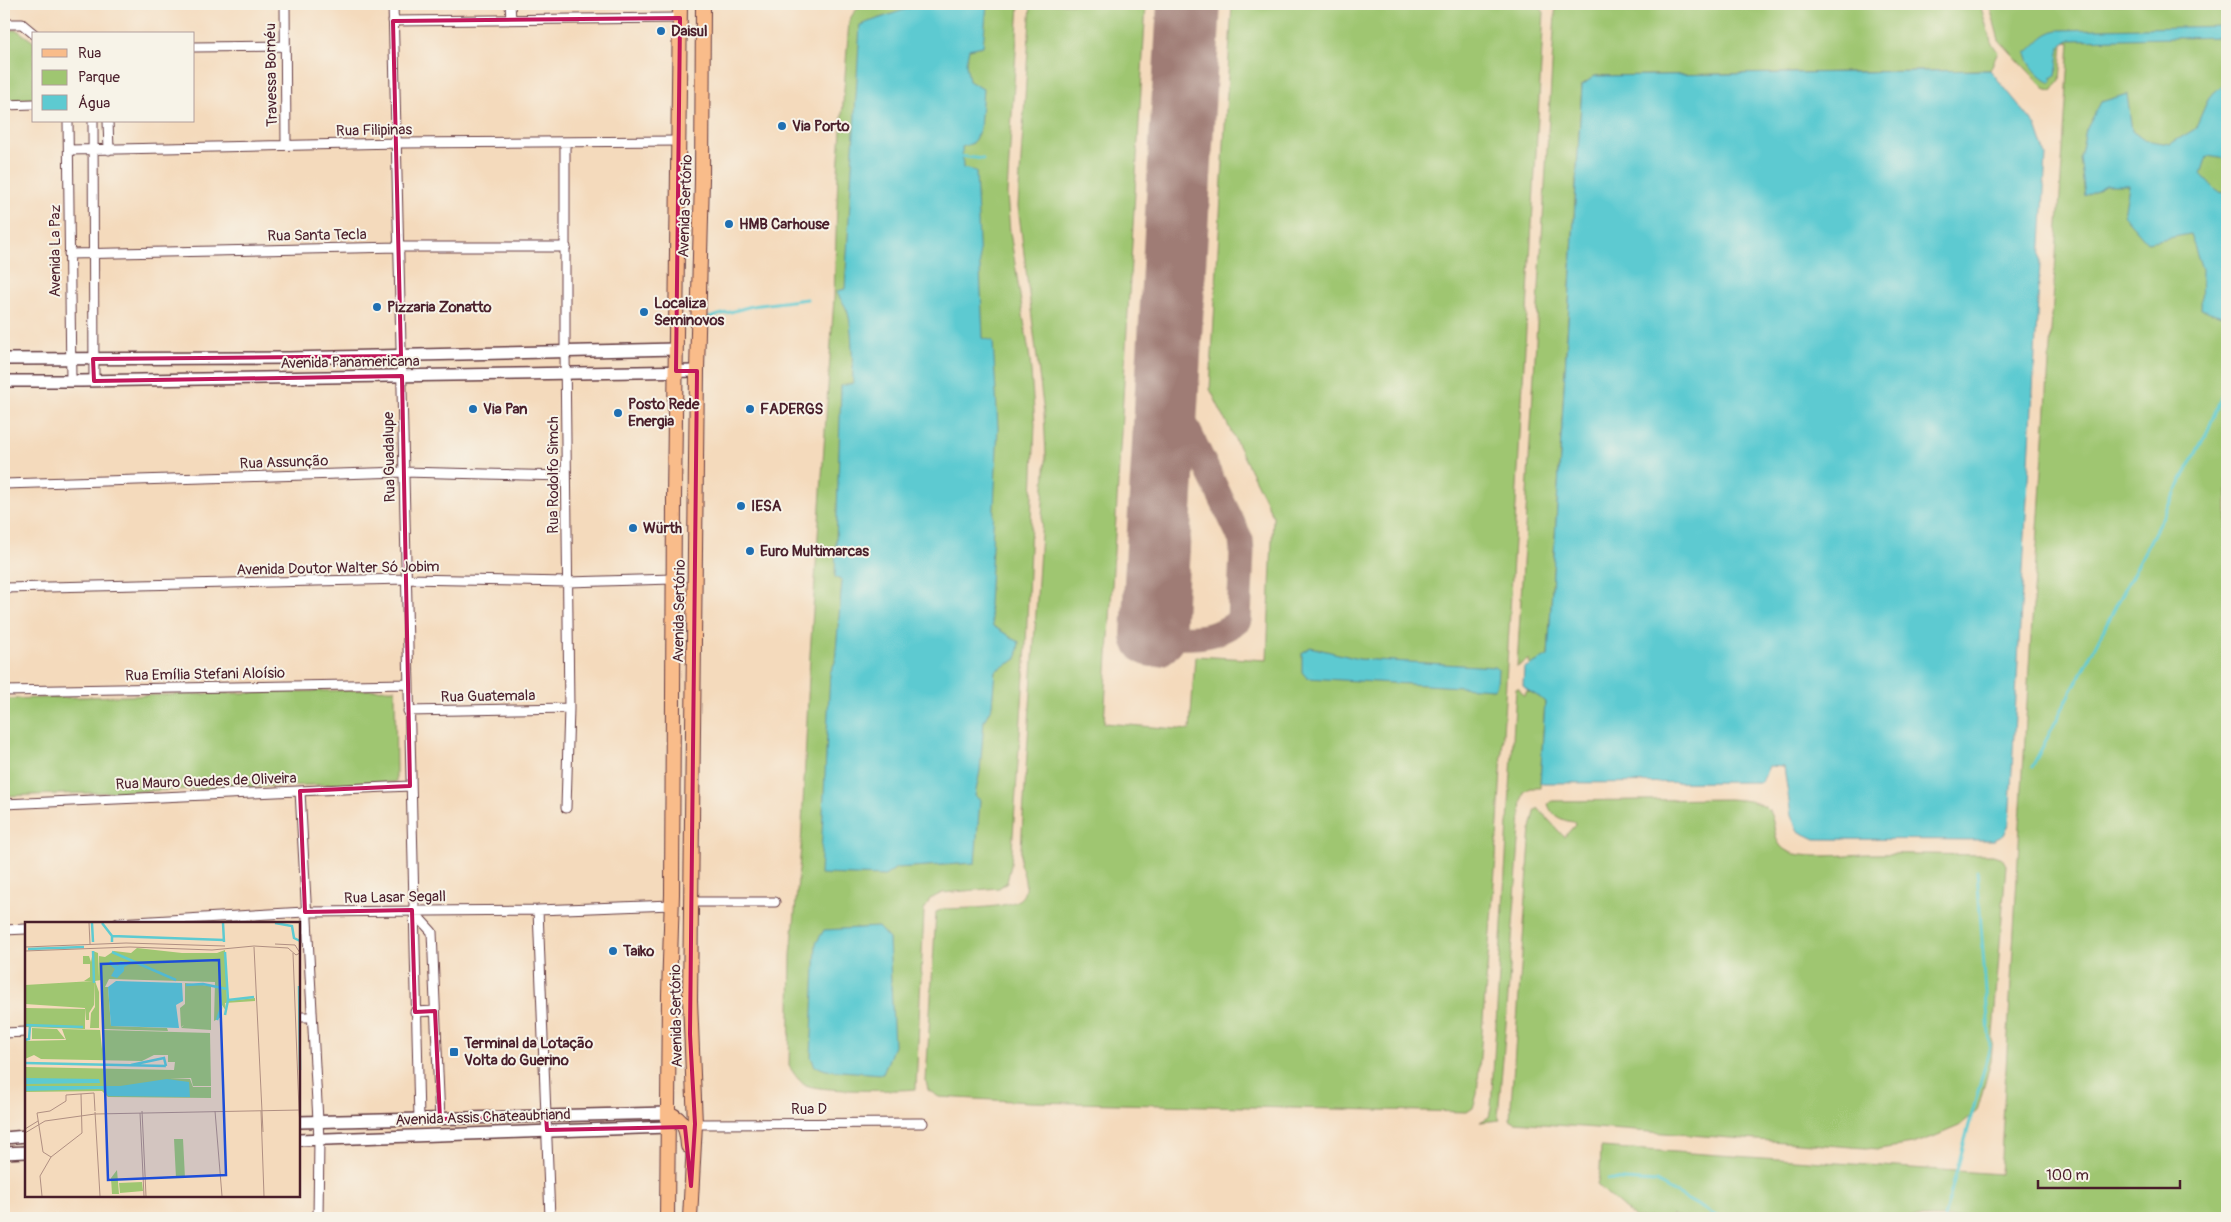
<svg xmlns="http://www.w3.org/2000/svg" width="2231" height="1222" font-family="Pangolin,sans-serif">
  <rect width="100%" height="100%" fill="#f7f3e8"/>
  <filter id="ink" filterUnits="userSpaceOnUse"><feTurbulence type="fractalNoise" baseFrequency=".02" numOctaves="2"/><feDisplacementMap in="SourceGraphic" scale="10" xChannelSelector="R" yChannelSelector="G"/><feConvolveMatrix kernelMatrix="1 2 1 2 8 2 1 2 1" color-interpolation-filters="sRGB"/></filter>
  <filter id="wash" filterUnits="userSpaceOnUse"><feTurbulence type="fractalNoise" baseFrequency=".0096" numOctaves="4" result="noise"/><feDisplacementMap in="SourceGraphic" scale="20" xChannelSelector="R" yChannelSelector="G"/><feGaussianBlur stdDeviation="1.12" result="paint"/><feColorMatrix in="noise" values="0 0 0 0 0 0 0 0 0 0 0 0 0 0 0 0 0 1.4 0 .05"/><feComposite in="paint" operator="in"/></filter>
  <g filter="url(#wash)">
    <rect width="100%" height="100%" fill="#f4dabc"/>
    <path fill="#9fc671" stroke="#74724e" d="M866 4H1019L1007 194 1010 232 1030 359 1035 424 1026 646 1011 865 1007 882 999 888 942 893 930 899 924 911 916 1089C898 1091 815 1092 804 1084 797 1079 793 1072 789 1066L791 955 801 847 810 655 834 298 838 172 849 21C853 13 857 7 866 4Z
      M1031 4H1146L1104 723 1190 730 1195 656 1267 660 1273 516 1210 389 1232 4H1537L1544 12 1496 858 1477 1094 1473 1108 1467 1112 1030 1102 939 1097 928 1090 926 1081 936 912 944 909C960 908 1010 909 1021 898 1029 890 1024 873 1020 864L1046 455 1044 414 1018 206Z
      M1557 4H1980L1991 42 1998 52 1990 70 1595 76 1582 85 1548 657 1530 665 1529 659 1517 667 1555 13Z
      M1989 4H2227V1218H1683L1672 1215 1669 1218H1635L1597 1185 1600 1171 1601 1147 2000 1174 2029 667 2070 42 2063 43 2060 80 2052 91 2046 90 1999 40Z
      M4 30H17L34 42V99L4 100Z
      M1518 688 1524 696 1527 691 1538 695 1545 702 1540 788H1531L1524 792 1522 799 1506 1024 1498 1116 1500 1120 1480 1122 1489 1117 1491 1108 1516 689Z
      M395 689 396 782 4 796V699Z
      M1729 799C1740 800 1753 800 1763 806 1779 814 1769 842 1787 851 1803 860 1850 854 1870 854 1911 853 1952 855 1993 855L2002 858 2006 865 1991 1061 1977 1111 1959 1126 1933 1137 1913 1144 1879 1149 1515 1122 1510 1119 1531 828 1535 812 1538 808 1564 837 1575 825 1574 822C1563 821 1551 816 1548 804L1552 801Z"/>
    <path fill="#5dcad1" stroke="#54747e" d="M921 4H987L983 46 969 49 966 63 969 81 983 89 980 129 973 143 962 147 963 168 976 171 983 338 993 341 998 428 989 605 993 626 1019 642 1017 659 995 671 992 706 984 721 980 771 975 796 980 800 975 863 896 868 885 876 820 874 830 673 835 662 842 581 835 577 841 386 853 383C852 366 853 321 846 308 843 301 839 299 837 291L845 289 860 25Z
      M2227 26V37L2069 40 2060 46 2056 75 2052 77 2051 83C2041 79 2027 64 2026 53 2039 43 2041 34 2058 30Z
      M1990 70 2036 126 2046 155 2009 824 2004 835 1994 840 1815 839 1798 831 1791 816 1784 767 1769 766 1762 782 1540 783 1545 702C1539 695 1529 693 1523 686L1524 668 1548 656 1582 85 1595 76Z
      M2227 81V159L2207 156 2201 174 2217 191 2227 194V318L2201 309 2202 269 2190 234 2147 242 2124 216 2129 185H2105L2085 196 2080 158 2086 130 2101 102 2127 94 2132 131 2144 140 2170 144 2195 129 2209 97Z
      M1310 647 1359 659 1495 667 1498 669 1497 685 1494 689 1307 678 1302 672V653Z
      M878 927 889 939 894 1046 883 1074 826 1070 815 1066 811 1057 816 943 824 930Z"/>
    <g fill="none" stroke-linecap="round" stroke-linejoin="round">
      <path stroke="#5dcad1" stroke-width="3" d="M959 156 983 159
        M708 318 752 306 807 299
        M2032 767 2208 430 2227 382
        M1608 1179 1656 1182 1720 1218
        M1944 1218 1990 1047 1977 871"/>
      <path stroke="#9f7c74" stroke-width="25" d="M1153 635C1185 638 1213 642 1239 620L1242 551 1241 540 1175 402 1171 380 1174 280"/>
      <path stroke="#9f7c74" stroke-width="64" d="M1153 635 1189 4"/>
    </g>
  </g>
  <g filter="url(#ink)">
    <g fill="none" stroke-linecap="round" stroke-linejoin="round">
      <defs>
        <path id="minor" d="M285 4 286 145
          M393 4C403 376 407 748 419 1119
          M510 4 511 19
          M393 21 680 18
          M4 24H22L34 34
          M194 47 285 46
          M4 105 34 104
          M68 121 71 381
          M93 121 94 381
          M108 121 109 150
          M565 142V353L569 708 566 808
          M69 150 398 143 678 141
          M69 254 399 247H566
          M4 484 403 472 566 476
          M4 588 406 579 568 582 673 579
          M4 691 408 684
          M408 711 569 708
          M300 791 319 1139 318 1218
          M4 804 410 786
          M691 902H775
          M412 910 432 932 440 1119
          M538 910 550 1218
          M118 923 305 912 538 910 672 905
          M4 930 26 929
          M415 1012 435 1011
          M299 1017H312
          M4 1033 26 1032
          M695 1124 923 1123"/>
        <path id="tertiary" d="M4 359 289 358 676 349
          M4 381H81L697 371
          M299 1122 668 1113
          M4 1138 26 1136
          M299 1140 668 1127
          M4 1153 26 1152"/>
        <path id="primary" d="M668 1113C684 1119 687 1130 688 1146
          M667 1218 669 994 672 894 674 499 680 4
          M690 1218 695 1124 690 1000 697 371 702 179 703 4"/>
      </defs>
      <use href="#minor" stroke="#643b41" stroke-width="11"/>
      <use href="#tertiary" stroke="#643b41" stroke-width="14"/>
      <use href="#primary" stroke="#643b41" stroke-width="16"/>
      <use href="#minor" stroke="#fff" stroke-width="9"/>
      <use href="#tertiary" stroke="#fff" stroke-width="11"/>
      <use href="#primary" stroke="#f9bc8a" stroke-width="14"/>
    </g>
  </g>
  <path fill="none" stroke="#c2185b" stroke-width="4" stroke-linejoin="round" d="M680 18 676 371H697L690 1034 695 1124 691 1186 685 1127 547 1130 546 1116 440 1119 435 1011 415 1012 412 910 305 912 300 791 410 786 402 376 94 381 93 359 401 356 393 21Z"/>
  <g fill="#1f6fb2" stroke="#f7f3e8" stroke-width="2">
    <circle cx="661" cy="31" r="5"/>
    <circle cx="782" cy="126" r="5"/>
    <circle cx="729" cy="224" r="5"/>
    <circle cx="377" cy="307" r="5"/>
    <circle cx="644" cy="312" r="5"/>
    <circle cx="473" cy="409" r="5"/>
    <circle cx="750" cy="409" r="5"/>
    <circle cx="618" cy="413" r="5"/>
    <circle cx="741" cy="506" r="5"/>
    <circle cx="633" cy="528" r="5"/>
    <circle cx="750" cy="551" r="5"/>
    <circle cx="613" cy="951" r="5"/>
    <rect x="449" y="1047" width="10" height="10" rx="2.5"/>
  </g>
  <g text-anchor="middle" stroke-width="4" stroke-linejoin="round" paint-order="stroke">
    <g font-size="15" font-weight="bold" fill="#4a1f2b" stroke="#f7f3e8" text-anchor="start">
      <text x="671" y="36">Daisul</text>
      <text x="792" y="131">Via Porto</text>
      <text x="739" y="229">HMB Carhouse</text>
      <text x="654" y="308">Localiza<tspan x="654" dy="17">Seminovos</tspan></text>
      <text x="387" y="312">Pizzaria Zonatto</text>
      <text x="628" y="409">Posto Rede<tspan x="628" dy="17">Energia</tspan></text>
      <text x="483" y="414">Via Pan</text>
      <text x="760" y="414">FADERGS</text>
      <text x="751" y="511">IESA</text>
      <text x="643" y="533">Würth</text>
      <text x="760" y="556">Euro Multimarcas</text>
      <text x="623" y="956">Taiko</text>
      <text x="464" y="1048">Terminal da Lotação<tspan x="464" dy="17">Volta do Guerino</tspan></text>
    </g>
    <g font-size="15" fill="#4a1f2b" stroke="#f7f3e8">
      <text transform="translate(271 75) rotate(-91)" y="5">Travessa Bornéu</text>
      <text transform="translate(374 130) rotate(-1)" y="5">Rua Filipinas</text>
      <text transform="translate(685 206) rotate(-88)" y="5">Avenida Sertório</text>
      <text transform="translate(317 235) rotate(-1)" y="5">Rua Santa Tecla</text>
      <text transform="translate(55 251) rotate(-90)" y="5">Avenida La Paz</text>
      <text transform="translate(350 362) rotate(-1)" y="5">Avenida Panamericana</text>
      <text transform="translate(389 457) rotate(-91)" y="5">Rua Guadalupe</text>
      <text transform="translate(284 462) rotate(-2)" y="5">Rua Assunção</text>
      <text transform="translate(553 475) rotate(-90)" y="5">Rua Rodolfo Simch</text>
      <text transform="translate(338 568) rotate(-1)" y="5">Avenida Doutor Walter Só Jobim</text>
      <text transform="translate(679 611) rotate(-89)" y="5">Avenida Sertório</text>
      <text transform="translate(205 674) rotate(-1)" y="5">Rua Emília Stefani Aloísio</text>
      <text transform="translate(488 696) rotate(-1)" y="5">Rua Guatemala</text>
      <text transform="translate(206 781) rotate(-2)" y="5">Rua Mauro Guedes de Oliveira</text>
      <text transform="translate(395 897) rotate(-1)" y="5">Rua Lasar Segall</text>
      <text transform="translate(676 1016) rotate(-91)" y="5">Avenida Sertório</text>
      <text x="809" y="1114">Rua D</text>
      <text transform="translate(483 1117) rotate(-2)" y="5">Avenida Assis Chateaubriand</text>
    </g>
  </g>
  <g transform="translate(25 922)">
    <rect width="275" height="275" fill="#f4dabc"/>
    <path d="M112 26 157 31H192L200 28 202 79 230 76V79L200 81 201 89 197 83 196 95 189 99 190 60 84 57 80 65H83L86 104 142 106 143 109 78 107 76 58 70 59 74 70V106H65L66 91 70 85 69 59V83L64 91V98H61L60 86 0 82V63L68 59H59L65 55V42H58V34H64L66 40 68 29 73 31 74 55V34L80 35 89 29 106 31ZM160 61 186 64V108L156 106 159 103 156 105 155 86 160 82ZM0 86 60 87V107L0 105ZM7 106 32 107 40 117H7ZM37 107 75 108 77 127 79 108 185 111 186 164H168L166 156H145L165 157 168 165H186V176L83 175 77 169 0 170V145L149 148 150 140H143V133H129L117 139 16 137 9 133 0 137V119L41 118ZM149 217H158L160 256H151ZM92 248 94 272H87L86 256ZM117 260 118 269 95 271 94 261Z" fill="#9fc671"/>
    <path d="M85 38 93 44 95 39 107 41 99 45V49L92 56 86 54 90 47 84 42ZM91 59 157 61 158 79 151 83 154 106 86 104 83 65ZM0 156 74 157 75 161 0 162ZM142 157 164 160 165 175 83 174 80 168 74 167 0 169V164H95Z" fill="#5dcad1"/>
    <path fill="none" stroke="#5dcad1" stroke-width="2.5" d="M67 1 68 20M77 1 87 14V20M198 1 199 20M250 1 267 4 269 16 275 19M87 14 199 18M3 27 59 25M68 29 69 61M87 30 151 58M200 30 203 78 229 75M161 63 178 62 202 67M274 64 275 148M200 93 203 78M192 98 196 86 195 66M0 103 58 105M0 118 4 117 5 104M0 141 141 144M106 143 139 136 141 144"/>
    <path fill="none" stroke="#b08f82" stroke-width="1" d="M64 1 65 22M250 22 270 23M270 23 275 31V96M0 25 101 21 200 24M229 25 238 210M0 29 105 25 187 28 229 24 263 26 271 33 275 31M268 31 274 188M56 172 57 211M274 188 275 203M117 189 121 274M190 189 197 274M236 189 239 274M70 190 75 274M115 191 119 274M0 207 13 199M0 211 20 199 70 192 275 188M26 235 18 230 12 191 25 189 41 179V173L69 171 70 189M17 274 15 254 26 235 57 211"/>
    <path fill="#1d4ed8" fill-opacity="0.15" stroke="#1d4ed8" stroke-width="2.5" d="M194 38 201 253 83 258 76 42Z"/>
    <rect width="275" height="275" fill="none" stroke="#4a1f2b" stroke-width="2.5"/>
  </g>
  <rect width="2231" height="1222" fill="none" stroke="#f7f3e8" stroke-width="20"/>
  <rect x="32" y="32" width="162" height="90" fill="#f7f3e8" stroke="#b29e9c"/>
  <rect x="42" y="49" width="25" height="8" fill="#f9bc8a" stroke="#b29e9c"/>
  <text x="78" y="58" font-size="15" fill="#4a1f2b">Rua</text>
  <rect x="42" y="70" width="25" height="15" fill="#9fc671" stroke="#b29e9c"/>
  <text x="78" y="82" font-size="15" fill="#4a1f2b">Parque</text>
  <rect x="42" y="95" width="25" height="15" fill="#5dcad1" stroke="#b29e9c"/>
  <text x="78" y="108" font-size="15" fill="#4a1f2b">Água</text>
  <path d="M2038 1180v8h142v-8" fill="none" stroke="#4a1f2b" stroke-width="2.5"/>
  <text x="2046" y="1180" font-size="15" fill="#4a1f2b" stroke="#f7f3e8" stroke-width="4" paint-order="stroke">100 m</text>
</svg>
